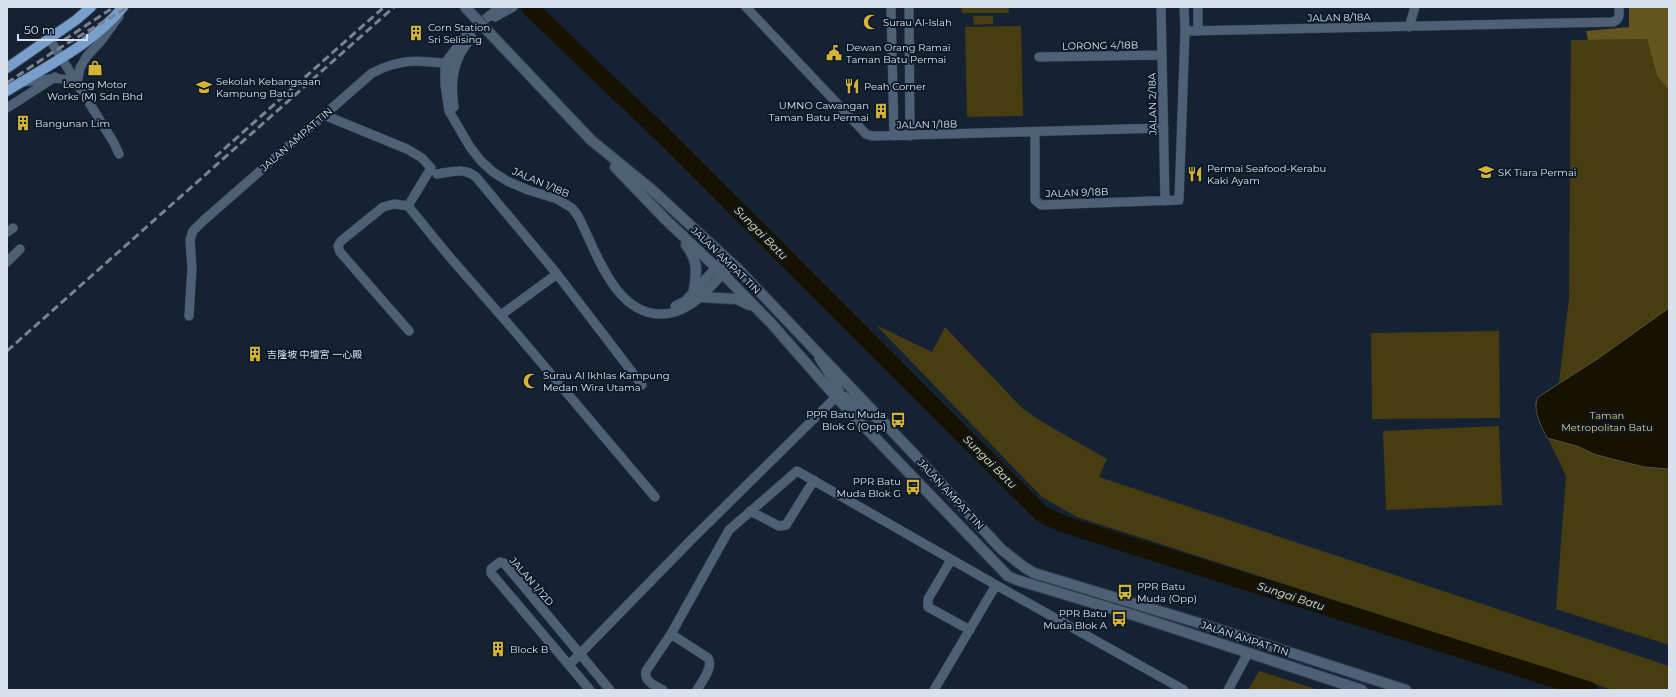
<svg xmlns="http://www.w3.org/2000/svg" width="1676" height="697" font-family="Montserrat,'Noto Sans SC',sans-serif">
  <rect width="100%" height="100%" fill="#152233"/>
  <path fill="#483c11" d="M961 7H1009V13H962Z
    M973 16H993V24L974 25Z
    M1021 26 1023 116 967 117 965 27Z
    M1647 39 1657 76 1669 90V645L1556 609 1566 476 1543 428 1537 415 1535 404 1538 397 1559 383 1569 298 1571 40Z
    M876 325 932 352 945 327 1022 408 1044 423 1107 459 1099 477 1669 666V690H1613L1077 517 1042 497Z
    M1499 331 1500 418 1372 419 1371 333Z
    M1499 426 1502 505 1386 510 1383 431Z
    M1259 671 1319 690H1248Z"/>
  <path fill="#64541e" d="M1629 7H1669V90L1657 76 1647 39 1588 40 1586 31 1629 27Z"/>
  <path fill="#171100" stroke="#514f47" d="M1669 308V469L1644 467 1612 459 1594 454 1577 446 1547 438C1541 425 1532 411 1538 397L1599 358Z"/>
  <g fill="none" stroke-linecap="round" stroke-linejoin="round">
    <path stroke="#171100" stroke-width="17" d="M529 7 663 135 1042 514 1063 524 1589 690"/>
    <defs>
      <path id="minor" d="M500 7 467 34 445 63V85L449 111 470 147 481 161 493 172 507 181 528 190 557 199 572 208 578 216C596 250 614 315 662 314 672 314 680 311 688 306 705 296 718 278 732 264
        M746 7 866 134 872 136 1164 128
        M891 7 894 136
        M909 7 910 136
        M1161 7 1165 201
        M1198 7V31
        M495 17 513 7
        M1409 27 1415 7
        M1185 31 1613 22C1621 19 1619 14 1619 7
        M49 38 114 143 119 154
        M1039 57 1162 55
        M21 82C44 81 54 74 77 83
        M77 83 80 68 87 56 101 41 119 16
        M454 107C450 82 453 57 472 38
        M7 108 55 77
        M324 115 407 149 422 158 431 168 408 206 448 255 517 334 655 497
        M1035 132V200L1041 205 1179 200 1185 31 1184 7
        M437 174C451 172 464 167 476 177L557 274 642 385
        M408 206 394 204 383 207 341 241 338 246 340 252 409 331
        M7 232 13 228
        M7 262 20 249
        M675 306 685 301 725 258
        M501 315 557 274
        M189 316 192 268 190 240 193 231 203 221 372 73C401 58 420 60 451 64
        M836 397 844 396 877 419
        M750 511 779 526 786 525 814 480
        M951 560 928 599V607L970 630
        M671 634 708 658C714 667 702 681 697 690
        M569 665 691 540 838 395 839 390 837 386 819 358
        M590 690 491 573V569L500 562 504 563 610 690
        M663 690C654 685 644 682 646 671L671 634 729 530 797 471 996 585 1184 690
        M934 690 996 585
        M1228 690 1248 653"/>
      <path id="tertiary" d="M591 140 651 189 738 269 913 453 1001 549 1024 567 1034 573 1202 624 1406 690
        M615 167 665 219 723 274 771 323 836 397 1008 576 1017 580 1133 615 1362 690
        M686 245C698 260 697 271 694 290
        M700 297 737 299 749 305"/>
      <path id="primary" d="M7 68 76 20 91 7
        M7 91C48 65 92 45 123 7"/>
    </defs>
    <use href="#minor" stroke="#303d4d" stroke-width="10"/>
    <use href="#tertiary" stroke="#303d4d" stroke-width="12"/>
    <use href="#primary" stroke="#303d4d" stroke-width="12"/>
    <use href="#minor" stroke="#4e6076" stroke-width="9"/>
    <use href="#tertiary" stroke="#4e6076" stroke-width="10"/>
    <use href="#primary" stroke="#789ecc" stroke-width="10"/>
    <path stroke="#798492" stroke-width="3" stroke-dasharray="8 4" stroke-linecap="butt" d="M64 40 114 7
      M7 83 53 52 128 7
      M215 157 384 7
      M7 351 394 7"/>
    <defs>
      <path id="tertiary-bridge" d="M465 7 591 140"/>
    </defs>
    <use href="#tertiary-bridge" stroke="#303d4d" stroke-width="12" stroke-linecap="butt"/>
    <use href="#tertiary-bridge" stroke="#4e6076" stroke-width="10"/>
  </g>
  <defs>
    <symbol id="mosque-bare" viewBox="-9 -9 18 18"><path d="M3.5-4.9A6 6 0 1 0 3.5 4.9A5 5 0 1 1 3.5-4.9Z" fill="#d7b534" stroke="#0b1929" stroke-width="2.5" paint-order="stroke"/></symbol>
    <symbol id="building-bare" viewBox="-9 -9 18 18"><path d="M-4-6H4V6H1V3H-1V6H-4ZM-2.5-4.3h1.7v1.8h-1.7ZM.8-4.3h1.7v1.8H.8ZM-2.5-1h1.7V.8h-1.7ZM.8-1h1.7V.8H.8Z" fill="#d7b534" stroke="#0b1929" stroke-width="2.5" paint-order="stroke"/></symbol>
    <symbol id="civic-bare" viewBox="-9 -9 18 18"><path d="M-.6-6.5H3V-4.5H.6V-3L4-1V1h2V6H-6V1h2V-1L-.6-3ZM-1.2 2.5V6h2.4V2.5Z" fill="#d7b534" stroke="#0b1929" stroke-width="2.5" paint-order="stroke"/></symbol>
    <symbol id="shop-bare" viewBox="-9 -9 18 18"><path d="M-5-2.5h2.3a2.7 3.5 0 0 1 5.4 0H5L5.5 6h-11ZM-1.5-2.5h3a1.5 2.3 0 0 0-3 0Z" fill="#d7b534" stroke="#0b1929" stroke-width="2.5" paint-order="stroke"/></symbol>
    <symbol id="restaurant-bare" viewBox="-9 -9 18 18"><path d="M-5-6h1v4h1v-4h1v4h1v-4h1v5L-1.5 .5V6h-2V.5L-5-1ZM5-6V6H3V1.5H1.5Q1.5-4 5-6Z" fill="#d7b534" stroke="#0b1929" stroke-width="2.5" paint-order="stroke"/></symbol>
    <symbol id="school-bare" viewBox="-9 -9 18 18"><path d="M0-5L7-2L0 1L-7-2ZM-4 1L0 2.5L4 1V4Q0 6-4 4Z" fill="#d7b534" stroke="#0b1929" stroke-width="2.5" paint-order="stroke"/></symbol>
    <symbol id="bus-bare" viewBox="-9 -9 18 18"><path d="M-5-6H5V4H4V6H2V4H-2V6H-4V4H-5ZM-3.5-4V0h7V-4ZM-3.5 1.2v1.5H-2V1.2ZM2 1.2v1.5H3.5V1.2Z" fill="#d7b534" stroke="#0b1929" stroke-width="2.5" paint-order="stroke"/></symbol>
  </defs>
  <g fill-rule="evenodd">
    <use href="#mosque-bare" x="860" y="11" width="22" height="22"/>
    <use href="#building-bare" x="405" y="22" width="22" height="22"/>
    <use href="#civic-bare" x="823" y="42" width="22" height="22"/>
    <use href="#shop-bare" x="84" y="57" width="22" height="22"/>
    <use href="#restaurant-bare" x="841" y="75" width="22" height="22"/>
    <use href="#school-bare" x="193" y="76" width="22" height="22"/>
    <use href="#building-bare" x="870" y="100" width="22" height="22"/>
    <use href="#building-bare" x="12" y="112" width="22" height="22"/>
    <use href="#school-bare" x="1475" y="161" width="22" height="22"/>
    <use href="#restaurant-bare" x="1184" y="163" width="22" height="22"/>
    <use href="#building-bare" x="244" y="343" width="22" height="22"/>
    <use href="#mosque-bare" x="520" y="370" width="22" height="22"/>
    <use href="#bus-bare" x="887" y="409" width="22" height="22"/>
    <use href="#bus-bare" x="902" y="476" width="22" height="22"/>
    <use href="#bus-bare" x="1114" y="581" width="22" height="22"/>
    <use href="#bus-bare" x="1108" y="608" width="22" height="22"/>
    <use href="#building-bare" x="487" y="638" width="22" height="22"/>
  </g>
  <g text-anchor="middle" stroke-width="4" stroke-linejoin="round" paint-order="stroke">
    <g font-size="10" fill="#d7e0ec" stroke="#0b1929">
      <text transform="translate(1339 17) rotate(-1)" y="4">JALAN 8/18A</text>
      <text transform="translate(1100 45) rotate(-1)" y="4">LORONG 4/18B</text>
      <text transform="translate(1152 104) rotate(-91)" y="4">JALAN 2/18A</text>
      <text transform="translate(927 124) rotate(-1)" y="4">JALAN 1/18B</text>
      <text transform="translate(296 139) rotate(-41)" y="4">JALAN AMPAT TIN</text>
      <text transform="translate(541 182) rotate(23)" y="4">JALAN 1/18B</text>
      <text transform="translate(1077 192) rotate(-2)" y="4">JALAN 9/18B</text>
      <text transform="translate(726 260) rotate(44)" y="4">JALAN AMPAT TIN</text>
      <text transform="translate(951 494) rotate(47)" y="4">JALAN AMPAT TIN</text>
      <text transform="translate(532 581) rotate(49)" y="4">JALAN 1/12D</text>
      <text transform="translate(1245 638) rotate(18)" y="4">JALAN AMPAT TIN</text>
    </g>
    <g font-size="10" fill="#d7e0ec" stroke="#0b1929" text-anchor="start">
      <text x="883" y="26">Surau Al-Islah</text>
      <text x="428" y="31">Corn Station<tspan x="428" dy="12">Sri Selising</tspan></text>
      <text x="846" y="51">Dewan Orang Ramai<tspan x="846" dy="12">Taman Batu Permai</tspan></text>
      <text x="216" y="85">Sekolah Kebangsaan<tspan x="216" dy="12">Kampung Batu</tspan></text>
      <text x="95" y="88" text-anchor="middle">Leong Motor<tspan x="95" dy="12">Works (M) Sdn Bhd</tspan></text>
      <text x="864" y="90">Peah Corner</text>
      <text x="869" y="109" text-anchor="end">UMNO Cawangan<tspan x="869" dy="12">Taman Batu Permai</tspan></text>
      <text x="35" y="127">Bangunan Lim</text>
      <text x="1207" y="172">Permai Seafood-Kerabu<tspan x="1207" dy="12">Kaki Ayam</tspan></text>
      <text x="1498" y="176">SK Tiara Permai</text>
      <text x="267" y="358">吉隆坡 中壇宮 一心殿</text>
      <text x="543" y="379">Surau Al Ikhlas Kampung<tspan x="543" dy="12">Medan Wira Utama</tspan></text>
      <text x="886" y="418" text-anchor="end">PPR Batu Muda<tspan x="886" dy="12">Blok G (Opp)</tspan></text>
      <text x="901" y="485" text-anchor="end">PPR Batu<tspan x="901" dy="12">Muda Blok G</tspan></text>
      <text x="1137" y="590">PPR Batu<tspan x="1137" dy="12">Muda (Opp)</tspan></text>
      <text x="1107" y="617" text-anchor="end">PPR Batu<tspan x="1107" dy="12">Muda Blok A</tspan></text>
      <text x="510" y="653">Block B</text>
    </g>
    <g font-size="10" fill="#e5c864" stroke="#0b1929">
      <text x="1607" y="419">Taman<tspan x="1607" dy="12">Metropolitan Batu</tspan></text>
    </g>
    <g font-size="11" font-style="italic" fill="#fae395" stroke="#0b1929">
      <text transform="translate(761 233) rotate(45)" y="4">Sungai Batu</text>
      <text transform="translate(990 462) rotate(45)" y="4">Sungai Batu</text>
      <text transform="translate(1291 596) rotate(18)" y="4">Sungai Batu</text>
    </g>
  </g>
  <rect width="1676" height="697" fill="none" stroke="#d7e0ec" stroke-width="16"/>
  <path d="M18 34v6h69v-6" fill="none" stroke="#d7e0ec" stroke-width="2"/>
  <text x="24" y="34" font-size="12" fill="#d7e0ec" stroke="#0b1929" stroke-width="3" paint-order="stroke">50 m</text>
</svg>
